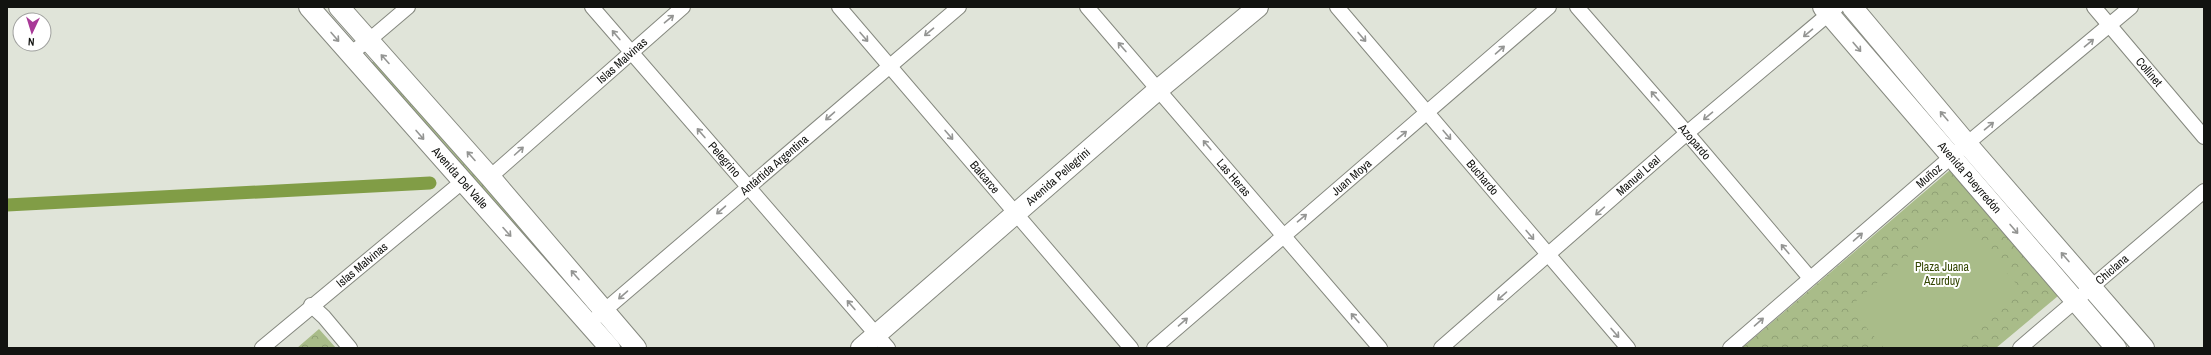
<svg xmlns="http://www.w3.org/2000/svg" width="2211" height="355" font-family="'Archivo Narrow',sans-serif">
  <defs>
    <pattern id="grass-tufts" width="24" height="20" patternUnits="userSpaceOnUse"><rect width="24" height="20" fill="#a9bc89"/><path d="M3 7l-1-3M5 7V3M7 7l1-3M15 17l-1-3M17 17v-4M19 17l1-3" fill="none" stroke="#90a175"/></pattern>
    <pattern id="park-crowns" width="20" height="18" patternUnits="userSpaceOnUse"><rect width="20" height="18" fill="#a9bc89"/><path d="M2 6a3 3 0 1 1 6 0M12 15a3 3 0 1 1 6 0" fill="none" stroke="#90a175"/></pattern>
  </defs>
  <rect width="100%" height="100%" fill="#e0e4d9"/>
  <path fill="url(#grass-tufts)" d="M375 60 590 303 585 307 370 64Z"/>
  <path fill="url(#park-crowns)" d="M1950 170 2058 296 1996 348H1742Z
    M319 329 336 348H297Z"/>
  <path fill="#a9bc89" d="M1956 215 2020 288 1950 348H1884L1849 307Z"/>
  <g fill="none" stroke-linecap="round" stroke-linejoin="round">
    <path stroke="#819d46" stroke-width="13" d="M7 205 430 183"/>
    <defs>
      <g id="street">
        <path id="s1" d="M592 7 888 348"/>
        <path id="s2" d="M839 7 1131 348"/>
        <path id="s3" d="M1087 7 1380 348"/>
        <path id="s4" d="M1337 7 1628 348"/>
        <path id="s5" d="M1577 7 1687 133 1810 278"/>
        <path id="s6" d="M2094 7 2204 137"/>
        <path d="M349 54 368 41 408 7"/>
        <path id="s7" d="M490 177 683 7"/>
        <path d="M311 305 324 317 350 348"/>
        <path id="s8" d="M598 316 959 7"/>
        <path id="s9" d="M262 348 462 182"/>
        <path id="s10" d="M1154 348 1549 7"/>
        <path id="s11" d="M1441 348 1687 133 1837 7"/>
        <path id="s12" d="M1730 348 1951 157 2131 7"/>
        <path id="s13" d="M2020 348 2204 191"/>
      </g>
      <g id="secondary">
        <path id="s14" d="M309 7 610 348"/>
        <path d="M339 7 490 177 636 348"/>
        <path id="s15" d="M1823 7 2116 348"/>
        <path d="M1852 7 1967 144 2144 348"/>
        <path id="s16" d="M861 348 1159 89 1258 7"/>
      </g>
    </defs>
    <use href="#street" stroke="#85887f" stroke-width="16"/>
    <use href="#secondary" stroke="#85887f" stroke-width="22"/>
    <use href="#street" stroke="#fff" stroke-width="14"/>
    <use href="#secondary" stroke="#fff" stroke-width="20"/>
  </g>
  <defs><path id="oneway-shaft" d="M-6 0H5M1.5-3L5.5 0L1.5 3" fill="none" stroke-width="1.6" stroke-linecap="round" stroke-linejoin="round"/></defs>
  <g stroke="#949593">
    <use href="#oneway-shaft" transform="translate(669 19) rotate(-40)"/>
    <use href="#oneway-shaft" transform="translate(929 32) rotate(140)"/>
    <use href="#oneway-shaft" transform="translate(1808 33) rotate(140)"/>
    <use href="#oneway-shaft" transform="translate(616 35) rotate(-130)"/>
    <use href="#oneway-shaft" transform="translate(335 37) rotate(49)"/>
    <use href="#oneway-shaft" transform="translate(864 37) rotate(49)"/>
    <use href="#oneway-shaft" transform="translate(1362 37) rotate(49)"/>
    <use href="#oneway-shaft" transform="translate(2089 43) rotate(-40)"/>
    <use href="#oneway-shaft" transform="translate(1122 47) rotate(-131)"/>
    <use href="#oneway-shaft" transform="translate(1857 47) rotate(50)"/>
    <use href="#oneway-shaft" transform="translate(1500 50) rotate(-41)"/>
    <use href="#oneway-shaft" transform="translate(385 59) rotate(-132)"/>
    <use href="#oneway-shaft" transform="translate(1655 96) rotate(-131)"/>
    <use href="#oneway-shaft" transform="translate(830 116) rotate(139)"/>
    <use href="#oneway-shaft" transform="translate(1708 116) rotate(140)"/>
    <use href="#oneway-shaft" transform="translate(1944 116) rotate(-130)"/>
    <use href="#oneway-shaft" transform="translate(1989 126) rotate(-40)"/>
    <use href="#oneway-shaft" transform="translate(701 133) rotate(-131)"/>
    <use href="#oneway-shaft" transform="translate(420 135) rotate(49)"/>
    <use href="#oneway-shaft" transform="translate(949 135) rotate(49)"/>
    <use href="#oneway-shaft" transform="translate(1402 135) rotate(-40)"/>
    <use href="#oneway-shaft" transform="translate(1447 135) rotate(50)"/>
    <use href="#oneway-shaft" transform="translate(1207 145) rotate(-130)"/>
    <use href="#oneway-shaft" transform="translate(519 151) rotate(-42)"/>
    <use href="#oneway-shaft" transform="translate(471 156) rotate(-132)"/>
    <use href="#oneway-shaft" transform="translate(721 210) rotate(139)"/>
    <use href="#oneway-shaft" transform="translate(1600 211) rotate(138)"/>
    <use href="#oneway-shaft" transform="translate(1302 218) rotate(-40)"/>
    <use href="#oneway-shaft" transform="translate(2014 229) rotate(49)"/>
    <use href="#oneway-shaft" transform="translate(507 232) rotate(48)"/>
    <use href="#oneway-shaft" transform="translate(1530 235) rotate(50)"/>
    <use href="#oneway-shaft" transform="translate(1858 237) rotate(-41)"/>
    <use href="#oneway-shaft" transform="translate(1785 249) rotate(-130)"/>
    <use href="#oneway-shaft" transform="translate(2065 257) rotate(-131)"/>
    <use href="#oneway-shaft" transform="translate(575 275) rotate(-131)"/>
    <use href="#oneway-shaft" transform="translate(623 295) rotate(139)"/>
    <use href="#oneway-shaft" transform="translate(1502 296) rotate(139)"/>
    <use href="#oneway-shaft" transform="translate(851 305) rotate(-131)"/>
    <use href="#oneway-shaft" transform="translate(1355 318) rotate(-131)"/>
    <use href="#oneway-shaft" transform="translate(1183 322) rotate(-41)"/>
    <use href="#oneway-shaft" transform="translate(1759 322) rotate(-41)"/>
    <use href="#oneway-shaft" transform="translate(1615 333) rotate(49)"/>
  </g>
  <g text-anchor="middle" stroke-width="4" stroke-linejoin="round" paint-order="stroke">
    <g font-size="12" fill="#121310" stroke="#fff">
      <text dy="4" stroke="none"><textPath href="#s7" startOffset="176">Islas Malvinas</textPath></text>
      <text dy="4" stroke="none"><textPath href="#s6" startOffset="85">Collinet</textPath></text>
      <text dy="4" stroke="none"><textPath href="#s5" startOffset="179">Azopardo</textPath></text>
      <text dy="4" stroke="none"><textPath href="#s1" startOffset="202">Pelegrino</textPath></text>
      <text dy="4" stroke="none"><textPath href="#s8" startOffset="232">Antártida Argentina</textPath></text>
      <text dy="4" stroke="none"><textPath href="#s16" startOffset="261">Avenida Pellegrini</textPath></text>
      <text dy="4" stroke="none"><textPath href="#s11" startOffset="262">Manuel Leal</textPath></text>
      <text dy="4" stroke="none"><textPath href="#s12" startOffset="263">Muñoz</textPath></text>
      <text dy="4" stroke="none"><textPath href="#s2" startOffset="224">Balcarce</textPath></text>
      <text dy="4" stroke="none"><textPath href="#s3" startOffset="225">Las Heras</textPath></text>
      <text dy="4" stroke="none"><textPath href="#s10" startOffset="261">Juan Moya</textPath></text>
      <text dy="4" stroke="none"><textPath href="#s14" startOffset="228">Avenida Del Valle</textPath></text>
      <text dy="4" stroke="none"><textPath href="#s4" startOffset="224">Buchardo</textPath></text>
      <text dy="4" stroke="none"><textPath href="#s15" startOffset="225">Avenida Pueyrredón</textPath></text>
      <text dy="4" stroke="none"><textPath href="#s9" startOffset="130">Islas Malvinas</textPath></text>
      <text dy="4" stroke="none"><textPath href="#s13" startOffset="121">Chiclana</textPath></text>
    </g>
    <g font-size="12" fill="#344603" stroke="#fff">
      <text x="1942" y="271">Plaza Juana<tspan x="1942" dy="14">Azurduy</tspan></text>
    </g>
  </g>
  <rect width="2211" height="355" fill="none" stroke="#121310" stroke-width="16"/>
  <g transform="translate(32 32) rotate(184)"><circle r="19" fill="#ffffff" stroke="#a0a19f"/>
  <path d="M0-3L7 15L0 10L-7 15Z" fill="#a83997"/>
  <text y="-6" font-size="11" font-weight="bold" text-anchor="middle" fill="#121310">N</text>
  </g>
</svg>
